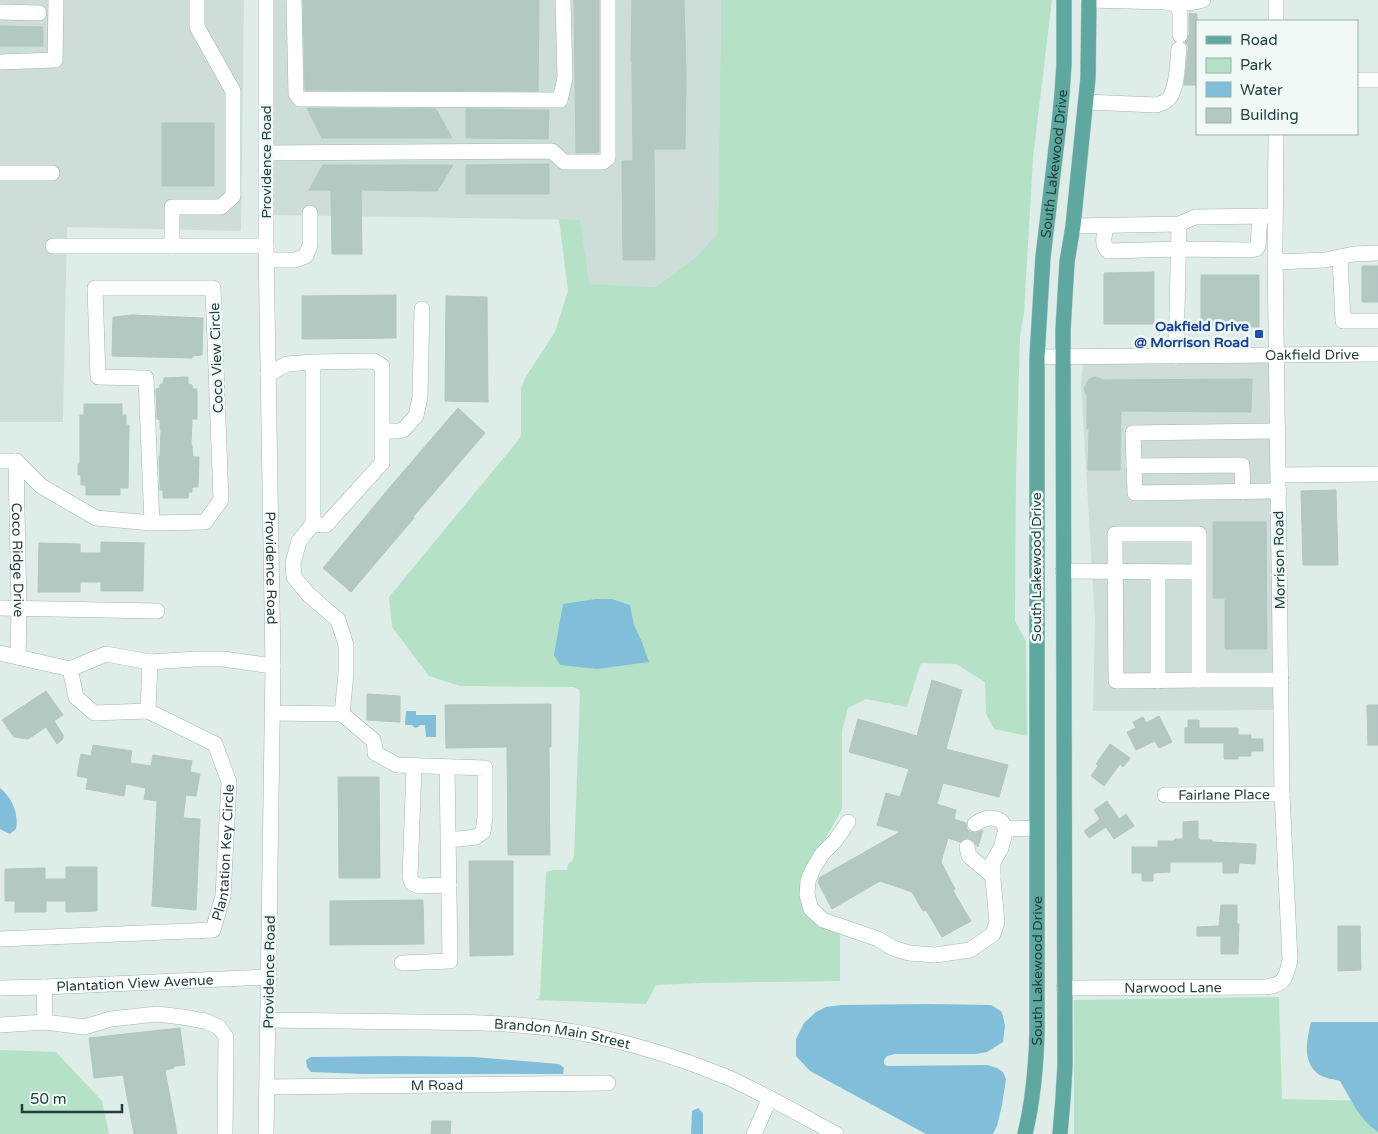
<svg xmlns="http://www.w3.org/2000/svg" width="1378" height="1134" font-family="'Varela Round',sans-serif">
  <rect width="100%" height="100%" fill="#dfede9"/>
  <path fill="#cdddd8" d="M0 0H244L241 231 67 227 63 422H0Z
    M272 0H721L718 233 695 258 656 287 606 285 588 284 579 220 273 215Z
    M1270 362 1274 710 1093 711 1095 620 1081 385 1083 364Z"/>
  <path fill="#b5e1c7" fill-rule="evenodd" d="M721 0H1052L1033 158 1024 314 1020 336 1016 475 1015 621 1026 641 1027 736 994 729 986 714 985 682 956 664 921 663 907 707 866 699 848 708 842 731V809L814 859 809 911 840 931V981L702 983 656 985 646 1004 535 1000 539 998 540 994 546 872 553 870H567L568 864 572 861 574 857 580 694 579 690 574 687 460 686 429 676 392 627 389 597 520 438 521 433V388L525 378 555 332 568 291 559 219 580 220 589 284 656 287 695 258 718 233ZM596 599H612L630 605 634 625 642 642 649 662Z
    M1279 997 1282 1099 1378 1101V1134H1074V1000Z
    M0 1050 56 1052 102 1101 109 1134H0Z"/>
  <path fill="#80bed9" d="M596 599H612L630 605 634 625 642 642 649 662 597 669 560 665 554 655 563 604Z
    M406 711H416V715H436V737H426L425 725H420L418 727 415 728 412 725H405Z
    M0 788C12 798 19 813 16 829L10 834 0 829Z
    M928 1004 991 1005 1001 1011 1003 1016 1005 1026 1003 1042 987 1052 976 1054H895L887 1056 884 1060V1064L887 1066 987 1065 997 1068 1003 1072 1006 1079 1002 1105 997 1126 993 1134H926L810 1071 796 1056V1039L804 1023 816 1012 826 1007 841 1005Z
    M1311 1022H1378V1132C1360 1120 1351 1100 1340 1081 1333 1079 1322 1078 1317 1073 1302 1060 1307 1040 1311 1022Z
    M400 1056 474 1057 559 1064 564 1068 563 1074H362L311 1072 307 1067 306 1060 311 1057Z
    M698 1108 703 1113V1134H691L692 1111Z"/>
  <path fill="#b4c8c2" stroke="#b1c7c1" d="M303 0H539L538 91 305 90Z
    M574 0H599V152L576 153Z
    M632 0H684L686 74 685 149H654L655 260H623L622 161H633L632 61H631Z
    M1189 13 1197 14V85H1184L1188 50V46L1185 42 1189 35Z
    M0 26 43 27V46H0Z
    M307 108 436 109 452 138H322Z
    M466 109 549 110 548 139 466 138Z
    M162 123H214V186H162Z
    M549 164V194H466V165Z
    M323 165H453L437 191 361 190 362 254H332L331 190H309Z
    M1362 266H1378V302H1362Z
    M1154 272V324H1104V273Z
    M1201 275H1259V327H1201Z
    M396 295V338L302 339V296Z
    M446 296 487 297 488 402 445 401Z
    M132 315 203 318 202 355 192 356V358L112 356 113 317Z
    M188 377V384L192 385 193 389H197V419H192L191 445H192L193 457H199L198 487H192V492H189L188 498H163V490H160V487L159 456H160L161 430 160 429V420L157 419 156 389 160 388V384H163L164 378Z
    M1095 377 1104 380 1252 379 1251 412 1121 411 1120 470H1088L1089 428 1087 429V396L1084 388 1089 379Z
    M84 404H122V415H126V425H129L128 488H120V495H86V485H81V475H78V464H80V415H84Z
    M458 408 485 433 413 517 414 518 351 592 323 568 390 487Z
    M1336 490 1338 565H1303L1301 491Z
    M1213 522H1266L1267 649H1225V598H1213Z
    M101 542 144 543 143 591H101V582H80V592H38L39 543 80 544V553H101Z
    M932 680 962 690 946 749 1008 765 999 797 943 783 937 804 956 810 954 819 966 823 967 829 970 832 976 833 983 830 978 847 974 840 969 838H965L960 842 948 838 941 862 955 889 953 891 971 921 942 937 926 910 923 911 912 892 880 881 832 909 818 882 819 878 900 832 877 825 886 793 900 797 909 769 849 752 858 719 917 736Z
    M46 691 63 715 54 721 63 735V739L57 744 46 727 28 739 14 737 2 720Z
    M367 694 400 696V722L367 720Z
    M551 704V747H549L550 855H508L507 747 446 748 445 705Z
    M1367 705H1378V745H1368Z
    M1159 716 1172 742 1159 748 1155 741 1136 750 1127 732 1136 728 1133 722 1143 717 1146 723Z
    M1188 720H1199V728H1238V735H1251V739H1263V751H1251V756H1238V759H1224V743H1185V728H1188Z
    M1110 744 1130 758 1123 767 1120 764 1104 786 1091 776 1098 766 1096 764Z
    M93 745 132 751 130 763 151 766 153 755 192 761 190 772 200 774 196 796 186 795 183 818 200 819 196 910 152 906 157 801 144 799 146 788 126 784 124 796 86 789 88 778 77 776 81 754 91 756Z
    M338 777H379L380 878H339Z
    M1107 801 1119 819 1126 814 1134 826 1114 839 1106 827 1089 838 1084 831 1100 819 1094 810Z
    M1198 821V838H1199V840H1212V842L1256 844 1255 864 1239 863 1238 873H1223V862H1170V872L1153 873V881H1142V873H1132V847H1158V841H1175V839H1183V822Z
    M469 861H513V955L470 956Z
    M66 867H97V911L66 912V901H46V912H15V901H5V869L45 868V879H66Z
    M423 900 424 944 330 945V901Z
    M1221 905H1237V924H1239L1238 954H1221V936H1197V927L1219 926Z
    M1338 926H1360L1361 970 1338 971Z
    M180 1028 185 1065 174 1066V1068L165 1070 177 1134H134L123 1075 94 1078 89 1038Z
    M432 1121H451L450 1134H431Z"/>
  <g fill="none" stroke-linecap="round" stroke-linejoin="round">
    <path stroke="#b8cac6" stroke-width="15" stroke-dasharray="15 8" stroke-linecap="butt" d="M967 847 975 824"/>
    <defs>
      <g id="minor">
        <path id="s1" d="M266 0V246L273 666 266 1134"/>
        <path d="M294 0 296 94 300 99 560 100 565 78 563 0"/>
        <path d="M1089 0 1165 2 1176 4 1180 12V35"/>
        <path d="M1276 0V21"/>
        <path d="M1176 4 1195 2 1203 0"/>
        <path d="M0 12 39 13"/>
        <path d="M0 62 55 60 56 0"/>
        <path d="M1357 80H1378"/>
        <path d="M1086 102 1156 105C1162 103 1167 102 1170 97 1178 85 1177 63 1179 49"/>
        <path d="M266 153 552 151 564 162H603L608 158V0"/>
        <path d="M0 173H52"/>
        <path d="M1073 226 1179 224 1195 217 1270 216"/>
        <path d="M1107 226C1104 234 1101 244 1108 251L1179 249 1251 250 1256 249 1258 246 1260 216"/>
        <path d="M53 246H266"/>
        <path d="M172 246V207H221L233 196V91L197 27V0"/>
        <path d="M1340 257 1343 321H1378"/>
        <path d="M267 260H295L306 256 310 245V213"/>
        <path d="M1276 262 1325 260 1354 254 1378 253"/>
        <path d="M1176 356 1179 224"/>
        <path id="s2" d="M1037 357 1378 354"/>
        <path d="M268 374 287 364 313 362 374 361 382 366V463L326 525 313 524V362"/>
        <path d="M383 431H398L403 430 416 416 420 397 422 309"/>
        <path d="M1278 431 1133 433 1135 493 1279 491"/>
        <path d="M0 461H16L41 486 96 518 152 523 205 522 221 500 213 288H95L98 377 146 378 152 523"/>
        <path id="s3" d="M16 461 19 609 18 657"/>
        <path d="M1134 466 1242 465 1243 492"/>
        <path d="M1279 475 1378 474"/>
        <path d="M1063 571 1199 572V680H1281"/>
        <path d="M0 608 157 611"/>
        <path d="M0 653 70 669 106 654 150 662 196 659H223L273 666"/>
        <path d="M70 669 76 697 94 713 148 711"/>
        <path d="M1199 680 1116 681 1115 534H1199V572"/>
        <path d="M1158 681V572"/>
        <path d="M272 713 342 714 346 673V645L338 620 308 594 294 577 293 563 299 541 313 524"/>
        <path d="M342 714 373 740 375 747V753L397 765 485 768V817L483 832 476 837 449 840"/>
        <path d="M414 766 410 877 412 883 419 886 449 885"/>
        <path id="s4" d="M1165 795 1282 794"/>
        <path d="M848 822 835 841 822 854 813 869 808 881 807 895 811 909 823 920 878 939 893 948 909 953 935 955 970 950 993 934 997 922 993 879V862L1001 848 1006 829 1036 828"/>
        <path d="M975 824C982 819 992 815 1001 821 1003 823 1004 826 1006 829"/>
        <path d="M967 847 969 856 993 876"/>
        <path id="s5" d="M0 939 213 930 223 896 229 782 215 744 148 711 150 662"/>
        <path d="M402 963 450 961 447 767"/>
        <path d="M44 987 45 1022"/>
        <path id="s6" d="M0 988 44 987 269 977"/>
        <path id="s7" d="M1064 988 1265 987C1285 985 1286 977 1290 960L1282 794 1275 249 1276 134"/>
        <path id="s8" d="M268 1020C317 1021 366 1021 415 1022 476 1022 536 1023 596 1036 641 1046 686 1060 729 1078 766 1095 801 1115 836 1134"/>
        <path d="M0 1025 45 1022 84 1027 111 1019 157 1014 182 1017 205 1021 219 1027 226 1037 225 1134"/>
        <path id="s9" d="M267 1087 608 1083"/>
        <path d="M754 1134 770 1098"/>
      </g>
      <g id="major">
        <path id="s10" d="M1025 1134C1033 1101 1036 1067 1037 1033V357L1043 257 1059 124 1062 94 1064 64V0"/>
        <path d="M1060 1134 1063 1099 1065 1065 1063 330 1067 262 1073 226 1088 78 1089 0"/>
      </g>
    </defs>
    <use href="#minor" stroke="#a1b5b1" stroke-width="16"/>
    <use href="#major" stroke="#c0c9c8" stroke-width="16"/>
    <use href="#minor" stroke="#fff" stroke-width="15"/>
    <use href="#major" stroke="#5ea8a0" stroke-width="15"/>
  </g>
  <rect fill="#1a4fb4" stroke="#f0f9f6" stroke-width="2" x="1254" y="329" width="10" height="10" rx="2.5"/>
  <g text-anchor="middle" stroke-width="5" stroke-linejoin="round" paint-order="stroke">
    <g font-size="14" fill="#1e3f3b" stroke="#f0f9f6">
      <text transform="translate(266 162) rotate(-90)" y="5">Providence Road</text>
      <text dy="5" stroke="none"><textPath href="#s10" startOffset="972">South Lakewood Drive</textPath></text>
      <text dy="5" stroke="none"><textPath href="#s2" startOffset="275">Oakfield Drive</textPath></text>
      <text transform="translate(216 358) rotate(-92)" y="5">Coco View Circle</text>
      <text dy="5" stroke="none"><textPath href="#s3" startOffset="99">Coco Ridge Drive</textPath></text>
      <text transform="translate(1279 560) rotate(-91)" y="5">Morrison Road</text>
      <text dy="5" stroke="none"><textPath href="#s1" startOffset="568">Providence Road</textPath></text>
      <text transform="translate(1036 567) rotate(-90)" y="5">South Lakewood Drive</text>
      <text dy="5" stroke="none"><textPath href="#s4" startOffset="59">Fairlane Place</textPath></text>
      <text dy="5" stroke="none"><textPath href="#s5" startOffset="292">Plantation Key Circle</textPath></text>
      <text transform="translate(269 972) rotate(-89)" y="5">Providence Road</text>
      <text dy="5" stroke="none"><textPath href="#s10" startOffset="164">South Lakewood Drive</textPath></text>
      <text dy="5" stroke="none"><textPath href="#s6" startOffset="135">Plantation View Avenue</textPath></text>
      <text dy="5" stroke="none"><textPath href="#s7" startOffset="109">Narwood Lane</textPath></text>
      <text dy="5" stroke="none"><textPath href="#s8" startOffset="295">Brandon Main Street</textPath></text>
      <text dy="5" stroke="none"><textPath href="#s9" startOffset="170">M Road</textPath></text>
    </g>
    <g font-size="14" font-weight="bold" fill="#164399" stroke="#f0f9f6" text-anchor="end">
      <text x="1249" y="331">Oakfield Drive<tspan x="1249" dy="16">@ Morrison Road</tspan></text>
    </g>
  </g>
  <rect x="1196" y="20" width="162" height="115" fill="#f0f9f6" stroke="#9cafab"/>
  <rect x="1206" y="36" width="25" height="8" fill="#5ea8a0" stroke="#9cafab"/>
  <text x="1240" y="45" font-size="15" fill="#1e3f3b">Road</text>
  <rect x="1206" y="58" width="25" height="15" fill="#b5e1c7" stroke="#9cafab"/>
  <text x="1240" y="70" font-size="15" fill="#1e3f3b">Park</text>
  <rect x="1206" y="82" width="25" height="15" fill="#80bed9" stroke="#9cafab"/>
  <text x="1240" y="95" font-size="15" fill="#1e3f3b">Water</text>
  <rect x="1206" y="108" width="25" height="15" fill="#b4c8c2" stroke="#9cafab"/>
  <text x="1240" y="120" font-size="15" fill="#1e3f3b">Building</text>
  <path d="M22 1104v8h100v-8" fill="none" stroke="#1e3f3b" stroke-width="2.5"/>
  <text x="30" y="1104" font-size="15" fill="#1e3f3b" stroke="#f0f9f6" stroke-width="4" paint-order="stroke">50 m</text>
</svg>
